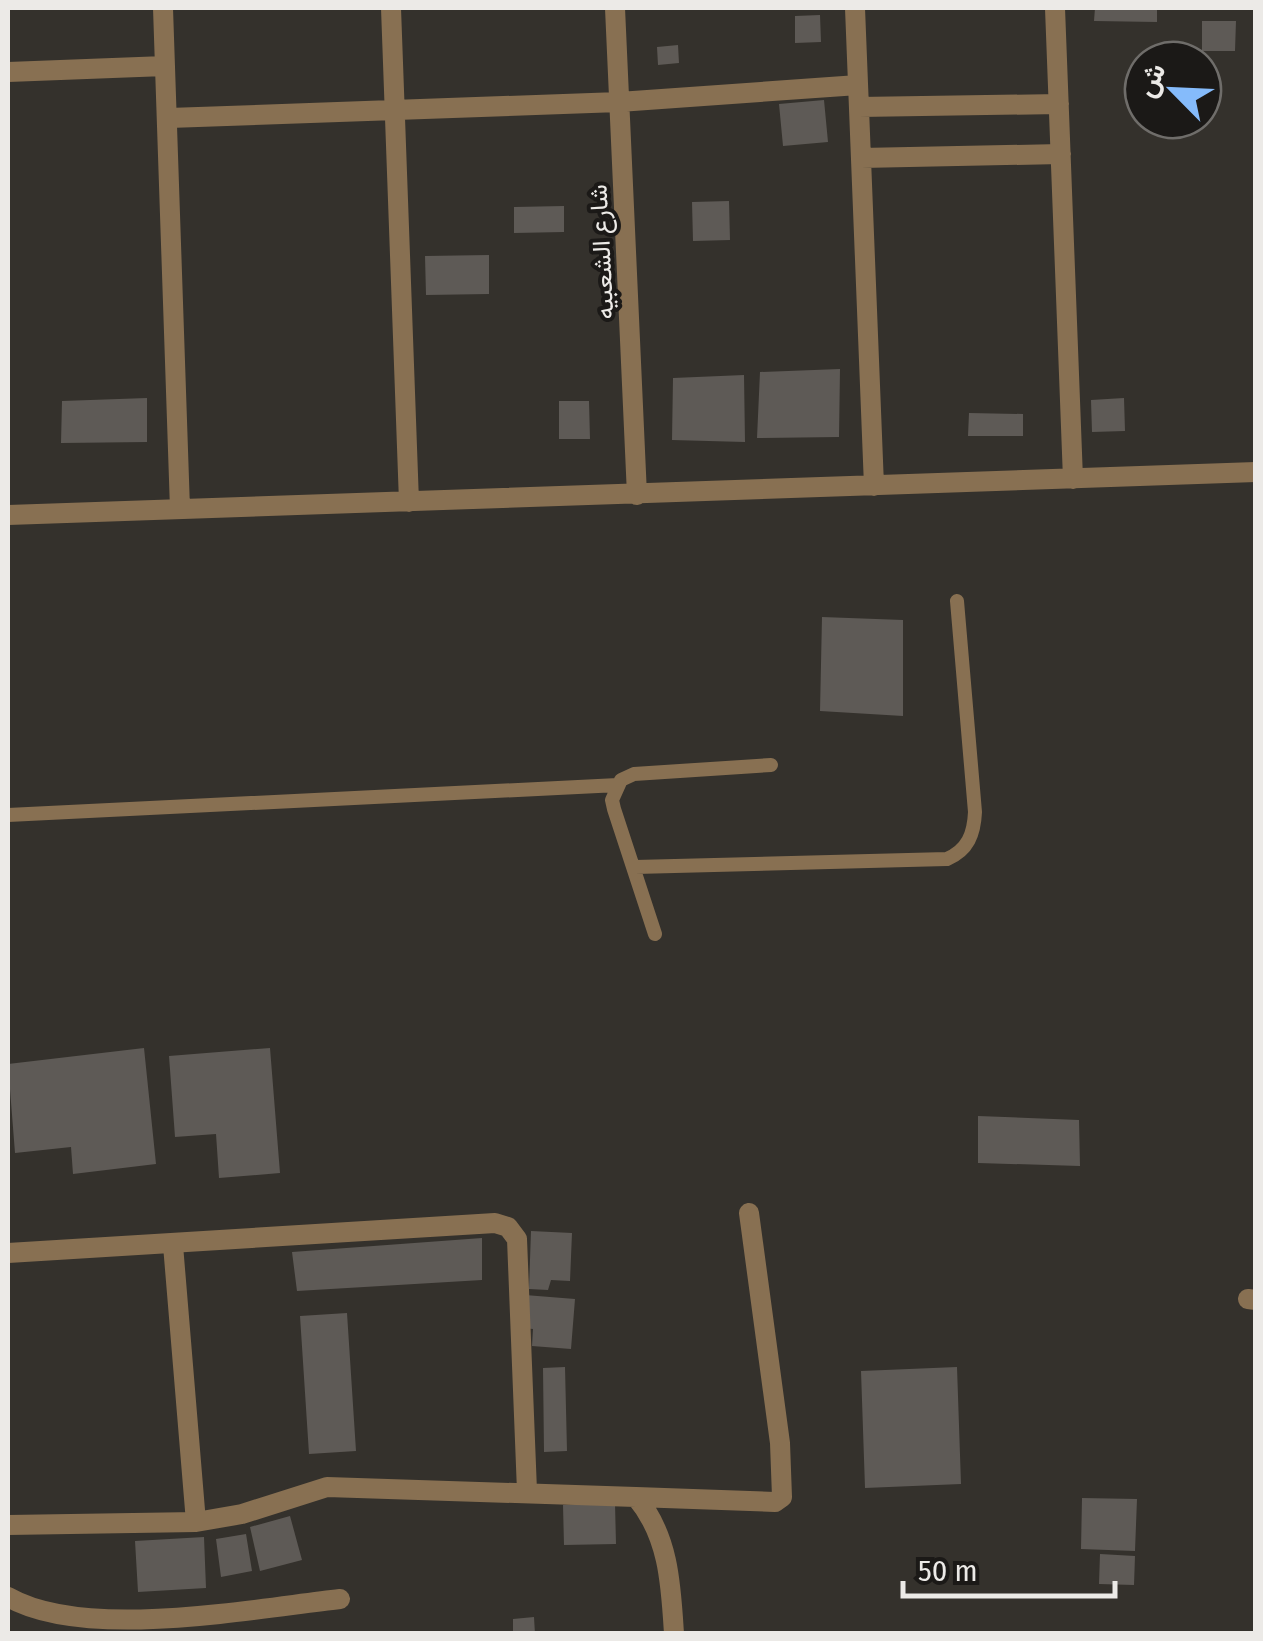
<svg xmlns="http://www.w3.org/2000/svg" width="1263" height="1641" font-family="'Fira Sans Condensed',Vazirmatn,sans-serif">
  <rect width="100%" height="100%" fill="#34312c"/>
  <path fill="#5e5a56" d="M1095 8H1157V22L1094 21Z
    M820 15 821 42 795 43V16Z
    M1202 21H1236L1235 51H1202Z
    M678 45 679 63 658 65 657 47Z
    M824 100 828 142 783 146 779 104Z
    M729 201 730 240 693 241 692 202Z
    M564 206V232L514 233V207Z
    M489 255V294L426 295 425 256Z
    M840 369 839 437 757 438 760 372Z
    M744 375 745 442 672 440 673 378Z
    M147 398V442L61 443 62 401Z
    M1124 398 1125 431 1092 432 1091 400Z
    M559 401H589L590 439H559Z
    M969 413 1023 414V436H968Z
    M822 617 903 620V716L820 711Z
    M144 1048 156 1164 73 1174 71 1147 15 1153 8 1064Z
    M270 1048 280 1173 219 1178 216 1134 175 1137 169 1056Z
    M978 1116 1079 1120 1080 1166 978 1163Z
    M531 1231 572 1233 570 1281 551 1280 548 1290 529 1289Z
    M482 1238V1280L297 1291 292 1252Z
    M525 1295 575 1299 571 1349 532 1346 533 1329 523 1328Z
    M347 1313 356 1451 309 1454 300 1316Z
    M565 1367 567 1451 544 1452 543 1368Z
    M957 1367 961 1484 865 1488 861 1371Z
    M1082 1498 1137 1499 1135 1551 1081 1549Z
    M615 1503 616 1544 564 1545 563 1505Z
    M290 1516 302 1560 260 1571 250 1527Z
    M246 1534 252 1571 221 1577 216 1539Z
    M204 1537 206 1588 138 1592 135 1541Z
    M1100 1554 1135 1556 1134 1585 1099 1584Z
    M534 1617 535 1634H513V1619Z"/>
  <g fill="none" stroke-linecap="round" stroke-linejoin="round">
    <path stroke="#887052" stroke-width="14" d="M8 815 618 785
      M635 867 947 859C968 850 974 834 975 812L957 601
      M655 934 614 809 612 800 621 780 634 774 771 765"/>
    <path stroke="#887052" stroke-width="20" d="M163 8 180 509
      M391 8 409 502
      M615 8 637 495
      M855 8 874 486
      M1055 8 1073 479
      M8 72 165 66
      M859 107 1059 104
      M169 118 619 102 858 85
      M861 158 1061 154
      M8 515 1256 472
      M173 1245 196 1522
      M8 1253 495 1223 508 1227 517 1239 527 1491
      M1248 1299 1256 1300
      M636 1497 775 1502 782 1497 780 1443 749 1213
      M8 1525 196 1522 242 1514 327 1487 636 1497C669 1536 671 1585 674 1634
      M8 1597C85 1641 251 1609 340 1599"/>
  </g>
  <g text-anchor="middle" stroke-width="8" stroke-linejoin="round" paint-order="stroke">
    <g font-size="25" fill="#eceae7" stroke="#1b1917">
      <text transform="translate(601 252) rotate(-93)" y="9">شارع الشعبيه</text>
    </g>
  </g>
  <rect width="1263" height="1641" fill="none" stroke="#eceae7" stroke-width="20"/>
  <g transform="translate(1173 90) rotate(294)"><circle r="48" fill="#1b1917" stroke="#6f6d6a" stroke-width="2.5"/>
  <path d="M0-8L18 38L0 25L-18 38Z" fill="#85bbfb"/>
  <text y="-15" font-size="28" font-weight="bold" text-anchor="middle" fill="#eceae7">ش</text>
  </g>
  <path d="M903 1581v15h212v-15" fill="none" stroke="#eceae7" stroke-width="5"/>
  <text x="918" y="1581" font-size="30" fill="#eceae7" stroke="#1b1917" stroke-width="8" paint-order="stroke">50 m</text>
</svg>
